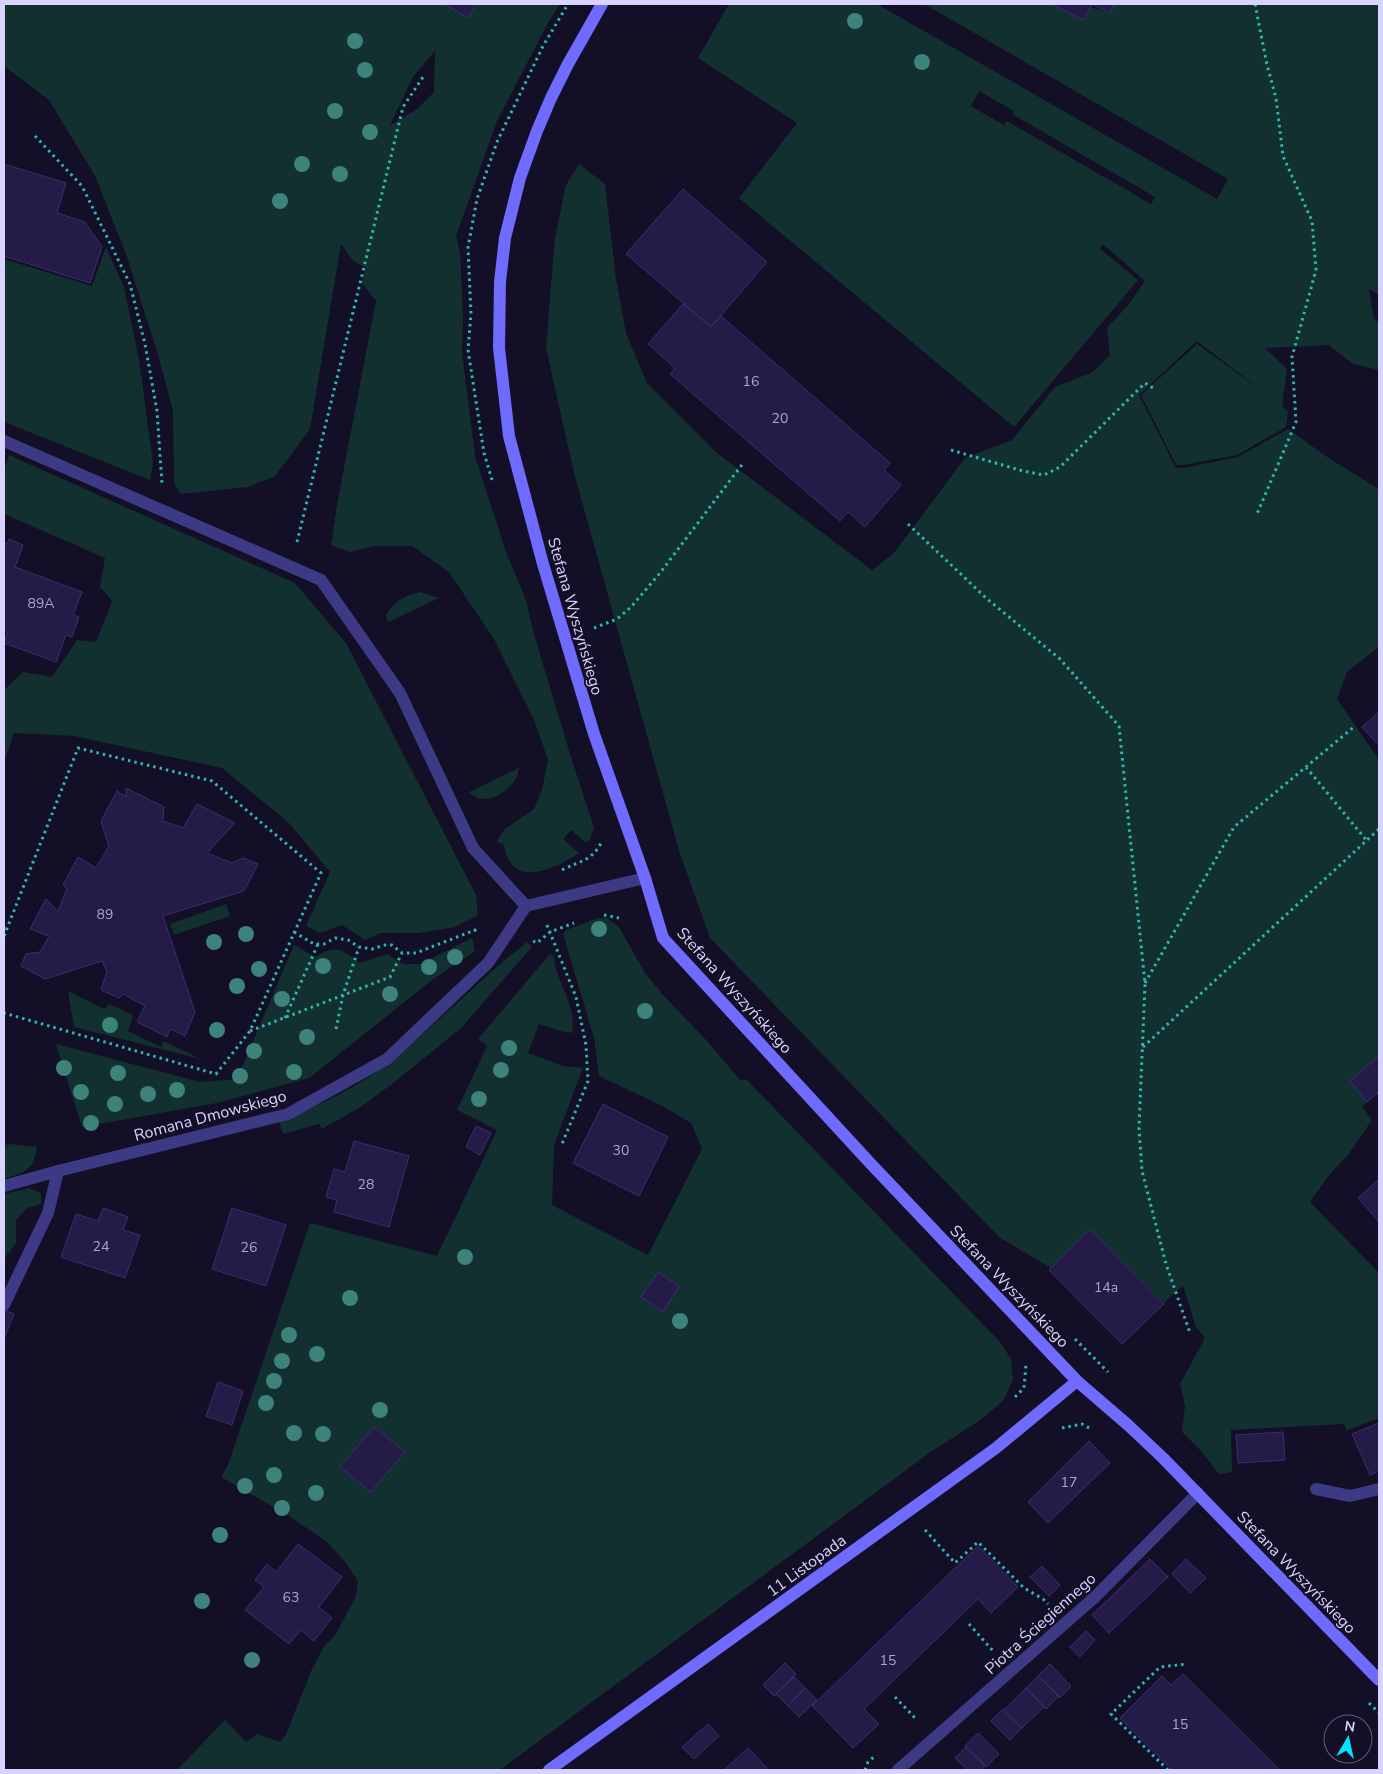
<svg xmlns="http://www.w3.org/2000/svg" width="1383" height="1774" font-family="'Nunito Sans',sans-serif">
  <rect width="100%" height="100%" fill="#130f26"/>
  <path fill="#12302f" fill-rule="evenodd" d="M4 4H560L548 23 497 121 456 236 460 252 463 315 462 352 475 456 506 552 526 600 533 631 570 754 594 828 589 841 585 842 571 830 563 839 579 853C554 870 510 890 504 844L497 842 500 835 505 829 534 809 542 790 548 760 534 720 494 639 449 572 412 546H375L349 552 331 545 338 499 376 301 361 282 366 268 353 261 341 244 310 429 275 476 248 487 181 494 174 483 173 411 159 358 127 257 95 176 49 100 4 66ZM435 51 434 92 416 110 390 125 413 77Z
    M729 4H877L1217 199 1228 179 924 4H1051L1084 20 1091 7 1109 12 1114 4H1379V295L1369 289 1374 318 1379 323V370L1353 364 1329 345 1265 348 1287 369 1282 406 1288 411 1286 427 1237 455 1183 465H1177L1173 459 1141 395 1197 344 1266 394 1197 341 1139 395 1176 468H1184L1238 457 1288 429 1330 459 1379 489V647L1347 672 1337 699 1379 760V1092L1362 1106 1372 1120 1348 1155 1330 1174 1310 1202 1379 1273V1418L1346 1431 1344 1424 1231 1430 1232 1472 1219 1474 1202 1452 1182 1432 1185 1406 1180 1384 1205 1338 1196 1327 1183 1285 1164 1303 1090 1229 1051 1268 999 1237 710 938 680 854 574 473 546 348 555 237 566 185 579 164 605 184 616 279 626 333 647 383 717 453 872 570 894 553 965 458 1012 440 1055 387 1093 372 1110 355 1107 328 1128 305 1145 281 1103 244 1100 249 1138 280 1014 427 739 198 797 123 698 58ZM979 91 1014 111 1012 114 1155 197 1151 204 1007 121 1004 125 971 106Z
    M106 247 124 287 139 359 153 464 150 480 4 422V259L92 286Z
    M9 455 295 583 346 643 476 895 478 915 455 927 419 933H380L365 940 342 925 320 933 306 926 330 872 289 823 222 768 74 736 14 733 4 762V690L23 672 52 677 77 640 96 642 112 601 100 587 105 558 4 514V470Z
    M420 592 439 598 388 622 386 616C393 601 404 596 420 592Z
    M519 768C517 789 486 810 469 792Z
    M226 904 230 916 174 935 170 924Z
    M598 918H607L619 927 645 973 663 995 707 1041 741 1081 746 1079 1000 1342 1011 1359 1013 1380 1003 1401 979 1421 932 1451 500 1770H177L225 1720 246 1742 257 1734 280 1742 286 1734 312 1669 323 1648 336 1634 356 1596 358 1581 345 1562 327 1542 289 1516 221 1477 228 1465 310 1223 437 1256 497 1130 457 1110 487 1046 478 1039 550 954 554 957C556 984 577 1003 572 1033L561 1031 539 1024 528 1053 563 1066 583 1068 554 1145 552 1205 648 1255 702 1149 691 1123 662 1106 599 1076 594 1038 563 934 566 930Z
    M472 938 475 951 432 980 309 1078 217 1103 82 1127 56 1044 200 1082 237 1079 294 945 315 957C337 944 341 949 360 963L387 954 403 964H420Z
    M527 942 532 947 461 1028 392 1084 359 1108 322 1129 319 1124 283 1134 279 1121C319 1106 359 1087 392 1060 439 1022 480 979 527 942Z
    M68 991 104 1009 109 1004 133 1015 128 1031 161 1047 163 1041 201 1059 74 1027Z
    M11 1144 37 1147C34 1171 25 1172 4 1179V1145Z
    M29 1188 41 1193V1204L27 1208 16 1220V1243L4 1259V1194Z"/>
  <path fill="#241b47" stroke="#3b2d73" d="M444 4H476L468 18Z
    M1051 4H1114L1110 13 1092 4 1084 20Z
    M4 164 66 183 57 213 85 222 102 247 90 283 4 256Z
    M683 189 767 262 711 327 626 254Z
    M683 304 711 327 721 316 890 463 884 470 901 485 865 527 848 512 840 521 670 374 675 368 648 344Z
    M9 539 23 545 15 567 82 592 73 615 79 617 72 637 66 635 56 662 4 643 8 631 4 630V543L7 544Z
    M1379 712V746L1362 727Z
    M126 788 164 807 163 821 183 828 197 804 235 823 207 853 232 863 243 858 258 864 244 891 163 916 195 1012 185 1036 170 1029 167 1037 137 1022 145 1006 123 994 119 998 101 990 107 972 102 961 45 979 21 966 26 954 40 952 49 936 30 929 46 899 58 911 67 889 63 885 78 857 96 868 109 846 101 821 117 791 126 797Z
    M1379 1056V1092L1367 1102 1350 1081Z
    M603 1104 668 1137 639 1196 573 1163Z
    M476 1126 491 1133 480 1155 466 1147Z
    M354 1141 409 1156 389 1227 334 1212 337 1200 326 1197 334 1169 345 1172Z
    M1379 1179V1222L1358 1198Z
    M103 1208 128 1217 123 1230 140 1235 125 1278 61 1257 76 1214 98 1221Z
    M232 1208 286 1225 266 1286 212 1269Z
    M1090 1229 1164 1304 1122 1344 1049 1270Z
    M658 1272 679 1286 663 1312 641 1297Z
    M4 1310 14 1314 4 1339Z
    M218 1382 243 1391 232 1425 206 1416Z
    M1379 1423V1471L1370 1475 1352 1434Z
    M374 1427 405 1452 371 1492 340 1467Z
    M1283 1432 1285 1460 1238 1463 1236 1435Z
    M1089 1441 1110 1463 1048 1523 1028 1502Z
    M298 1544 342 1577 319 1607 332 1618 314 1641 301 1630 289 1644 245 1610 264 1587 255 1580 267 1564 276 1572Z
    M978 1546 1018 1587 991 1613 978 1599 864 1709 879 1724 853 1748 812 1706Z
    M1150 1559 1168 1577 1109 1633 1092 1615Z
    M1186 1559 1206 1578 1190 1593 1172 1574Z
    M1042 1566 1060 1585 1049 1596 1030 1577Z
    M1086 1631 1095 1640 1080 1657 1070 1647Z
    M785 1663 796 1674 774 1696 763 1685Z
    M1050 1664 1071 1686 1060 1698 1038 1676Z
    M1183 1674 1279 1769 1278 1770H1172L1120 1718 1162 1676 1171 1685Z
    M1038 1676 1059 1696 1046 1709 1026 1688Z
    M794 1677 805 1688 788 1706 776 1694Z
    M805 1688 817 1700 799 1717 788 1706Z
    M1026 1688 1044 1707 1022 1728 1004 1710Z
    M1003 1709 1022 1728 1010 1740 991 1721Z
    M708 1724 719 1736 694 1759 682 1747Z
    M978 1733 999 1754 986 1767 965 1746Z
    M966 1747 985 1765 981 1770H968L955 1758Z
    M748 1748 768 1769 767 1770H724Z"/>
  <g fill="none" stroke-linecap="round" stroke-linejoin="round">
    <path stroke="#2fb8b0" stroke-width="3" stroke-dasharray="2.5 4" stroke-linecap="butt" d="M1255 4 1267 65 1276 98 1283 156 1312 221 1316 270 1292 357 1296 422 1257 514
      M35 136 82 186 130 284 145 344 157 411 162 484
      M951 450 1023 471 1044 475 1060 467 1145 383 1153 388
      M492 480 484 453 468 350 471 314 468 247 477 199 497 142 543 46 568 4
      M908 524 986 598 1060 659 1119 726 1145 984 1139 1128 1142 1171 1166 1264 1190 1333
      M297 542 403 107 423 77
      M594 628 617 619 631 607 660 573 744 462
      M1306 767 1367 841
      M562 870C579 861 592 861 601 843
      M604 915 619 918
      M547 925 576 997 586 1045 588 1081 562 1144
      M294 932 314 944H324L335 938 348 940 359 947 372 949 385 945H392L402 953H416L475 930 476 934
      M4 936 78 748 212 781 321 873 250 1031 216 1074 4 1013
      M533 941 537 943 550 932 574 923
      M1145 983 1234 827 1355 726
      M285 1018 318 944
      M336 1029 343 995 359 947
      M250 1031 390 977 402 953
      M1143 1047 1379 829
      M1075 1339 1108 1372
      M1015 1397 1024 1388 1026 1364
      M1062 1428 1082 1424 1091 1429
      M925 1530 955 1563 978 1542 1024 1588 1043 1599 1048 1604
      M969 1624 994 1652
      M895 1697 917 1720
      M1369 1703 1379 1713
      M865 1770 868 1762 876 1755
      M1168 1770 1111 1714 1160 1667 1187 1664"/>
    <path stroke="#3d3a85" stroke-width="12" d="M4 1305 48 1213 58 1171
      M1316 1489 1350 1496 1379 1489"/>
    <path stroke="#3d3a85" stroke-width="12" d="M4 441 321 580 400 693 473 848 526 906
      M4 1186 58 1171 288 1114 387 1059 488 963 526 906 645 878
      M898 1770 1095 1597 1198 1493"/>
    <path stroke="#6f6bff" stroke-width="12" d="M602 4 568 64 551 98 537 131 520 178 505 238 500 282 499 348 509 436 543 564 594 734 645 878 663 938 871 1164 1077 1381 1128 1425 1163 1458 1379 1680
      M549 1770 996 1448 1077 1381"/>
  </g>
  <g fill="#3d827b">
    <circle cx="855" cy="21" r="8"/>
    <circle cx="355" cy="41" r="8"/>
    <circle cx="922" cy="62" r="8"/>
    <circle cx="365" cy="70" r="8"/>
    <circle cx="335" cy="111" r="8"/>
    <circle cx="370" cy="132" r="8"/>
    <circle cx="302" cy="164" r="8"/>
    <circle cx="340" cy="174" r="8"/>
    <circle cx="280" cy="201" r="8"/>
    <circle cx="599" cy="929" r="8"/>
    <circle cx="246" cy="934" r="8"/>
    <circle cx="214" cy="942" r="8"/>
    <circle cx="455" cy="957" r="8"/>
    <circle cx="323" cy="966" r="8"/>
    <circle cx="429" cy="967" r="8"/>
    <circle cx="259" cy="969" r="8"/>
    <circle cx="237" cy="986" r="8"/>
    <circle cx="390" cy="994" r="8"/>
    <circle cx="282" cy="999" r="8"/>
    <circle cx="645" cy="1011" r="8"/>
    <circle cx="110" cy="1025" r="8"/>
    <circle cx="217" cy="1030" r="8"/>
    <circle cx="307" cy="1037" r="8"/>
    <circle cx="509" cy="1048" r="8"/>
    <circle cx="254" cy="1051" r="8"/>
    <circle cx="64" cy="1068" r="8"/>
    <circle cx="501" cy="1070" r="8"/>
    <circle cx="294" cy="1072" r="8"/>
    <circle cx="118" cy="1073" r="8"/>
    <circle cx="240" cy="1076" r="8"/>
    <circle cx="177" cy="1090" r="8"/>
    <circle cx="81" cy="1092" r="8"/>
    <circle cx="148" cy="1094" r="8"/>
    <circle cx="479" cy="1099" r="8"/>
    <circle cx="115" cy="1104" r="8"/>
    <circle cx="91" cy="1123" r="8"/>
    <circle cx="465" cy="1257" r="8"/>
    <circle cx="350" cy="1298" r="8"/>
    <circle cx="680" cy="1321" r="8"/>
    <circle cx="289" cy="1335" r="8"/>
    <circle cx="317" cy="1354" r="8"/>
    <circle cx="282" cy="1361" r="8"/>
    <circle cx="274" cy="1381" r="8"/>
    <circle cx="266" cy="1403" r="8"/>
    <circle cx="380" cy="1410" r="8"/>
    <circle cx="294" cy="1433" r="8"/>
    <circle cx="323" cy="1434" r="8"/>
    <circle cx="274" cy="1475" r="8"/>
    <circle cx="245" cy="1486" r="8"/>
    <circle cx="316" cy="1493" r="8"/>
    <circle cx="282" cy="1508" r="8"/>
    <circle cx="220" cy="1535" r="8"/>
    <circle cx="202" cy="1601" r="8"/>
    <circle cx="252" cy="1660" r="8"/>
  </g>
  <g text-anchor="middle" stroke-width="4" stroke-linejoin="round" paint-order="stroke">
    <g font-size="14" fill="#aca6d1">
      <text x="751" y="386">16</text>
      <text x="780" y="423">20</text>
      <text x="41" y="608">89A</text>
      <text x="105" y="919">89</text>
      <text x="621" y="1155">30</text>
      <text x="366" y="1189">28</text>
      <text x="101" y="1251">24</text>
      <text x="249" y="1252">26</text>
      <text x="1106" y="1292">14a</text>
      <text x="1069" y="1487">17</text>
      <text x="291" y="1602">63</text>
      <text x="888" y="1665">15</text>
      <text x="1180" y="1729">15</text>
    </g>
    <g font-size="16" fill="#d9d4ff" stroke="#130f26">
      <text transform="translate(576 616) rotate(74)" y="6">Stefana Wyszyńskiego</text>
      <text transform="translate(735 990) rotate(48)" y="6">Stefana Wyszyńskiego</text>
      <text transform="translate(210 1115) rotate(-15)" y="6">Romana Dmowskiego</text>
      <text transform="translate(1010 1286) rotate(46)" y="6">Stefana Wyszyńskiego</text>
      <text transform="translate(806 1565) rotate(-36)" y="6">11 Listopada</text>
      <text transform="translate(1297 1572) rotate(46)" y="6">Stefana Wyszyńskiego</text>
      <text transform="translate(1040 1623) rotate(-42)" y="6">Piotra Ściegiennego</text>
    </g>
  </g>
  <rect width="1383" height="1774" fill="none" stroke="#d9d4ff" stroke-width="10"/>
  <g transform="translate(1348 1739) rotate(9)"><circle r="24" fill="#130f26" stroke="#625e7d"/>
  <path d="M0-4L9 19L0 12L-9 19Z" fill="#00e5ff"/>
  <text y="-8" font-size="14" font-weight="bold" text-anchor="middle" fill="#d9d4ff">N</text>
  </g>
</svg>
